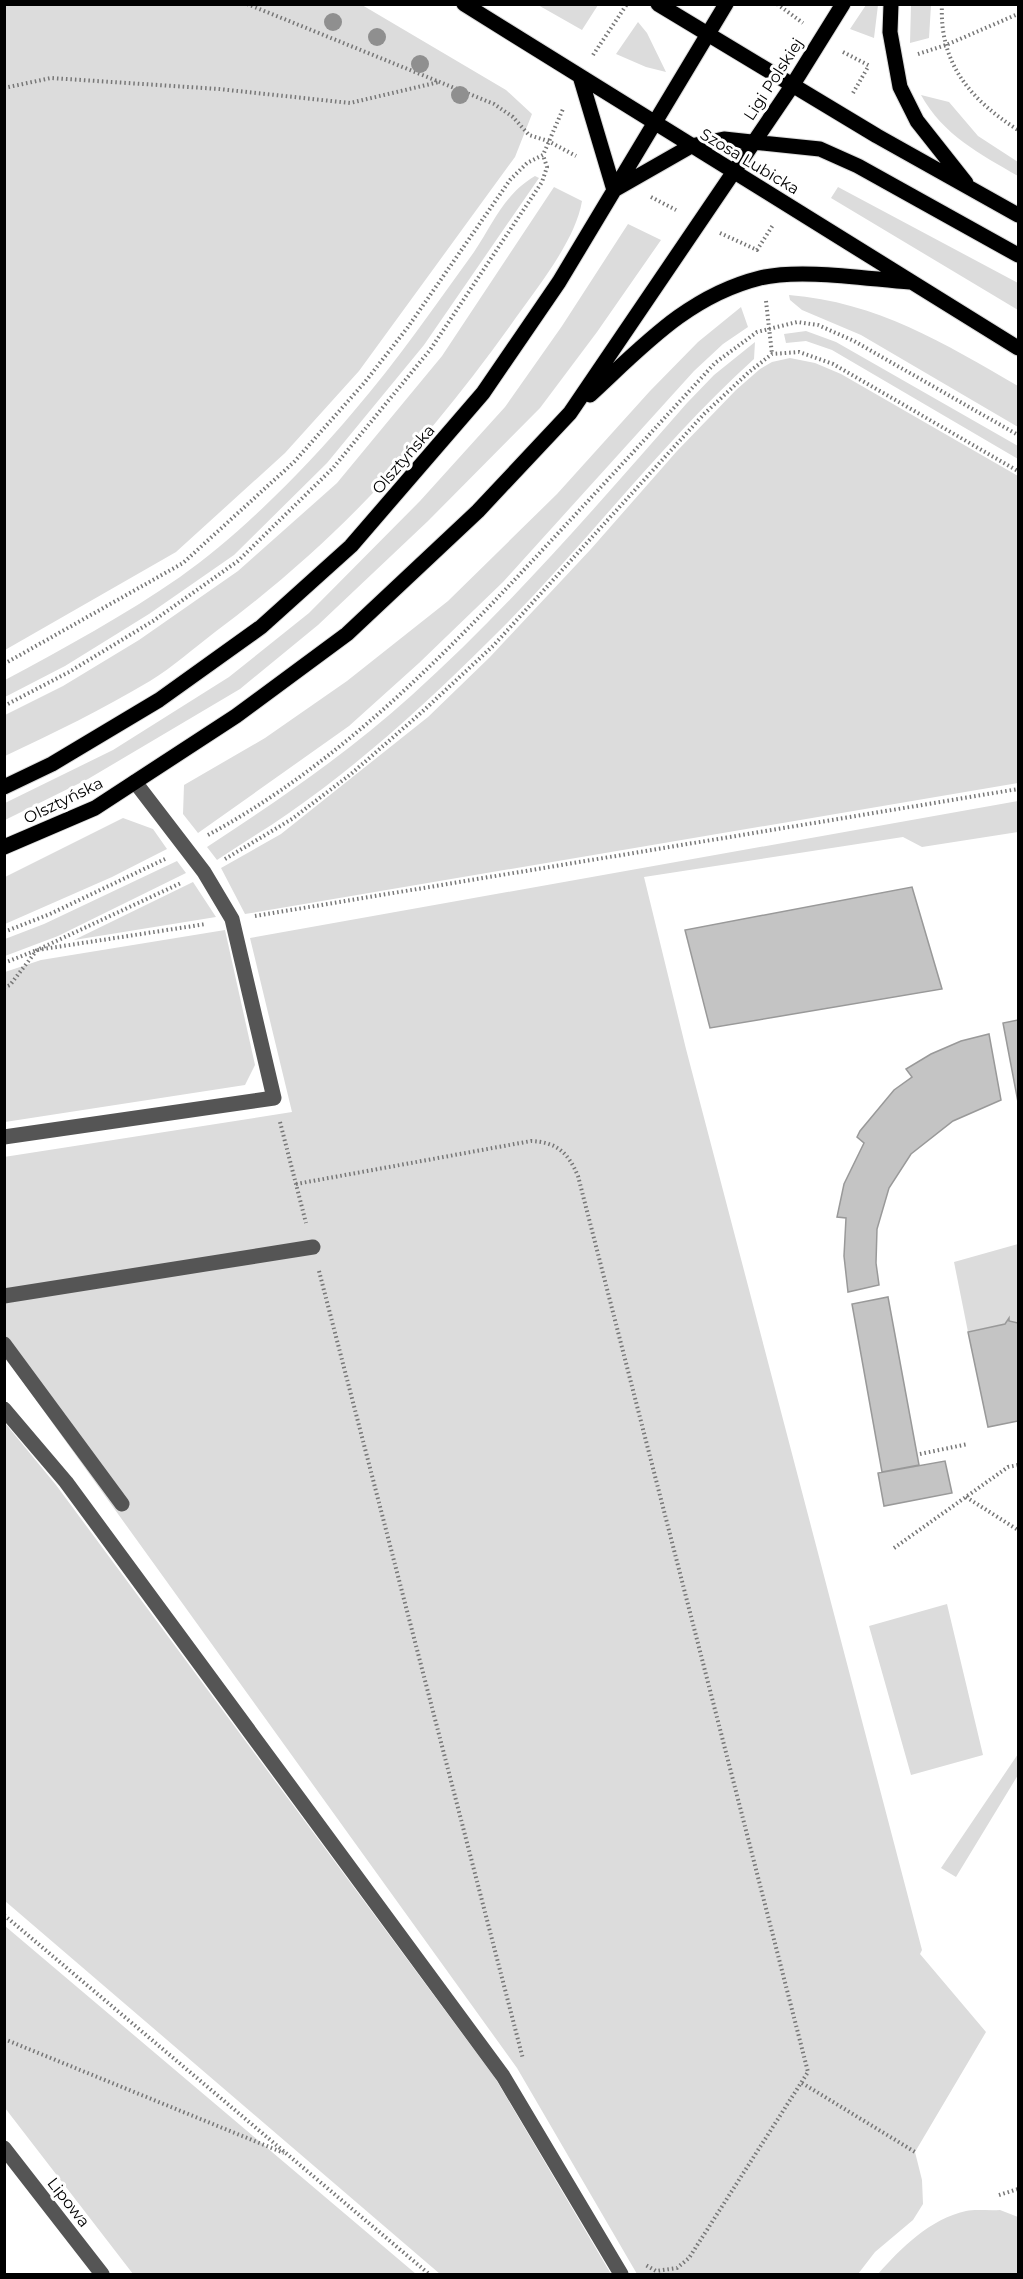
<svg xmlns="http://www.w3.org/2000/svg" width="1023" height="2279" font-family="Montserrat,sans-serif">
  <rect width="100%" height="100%" fill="#fff"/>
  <path fill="#dcdcdc" d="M5 4 362 5 506 90 532 114 515 157 359 371 285 453 176 552 5 650Z
    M538 5H598L582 30Z
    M866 5H878L874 38 850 29Z
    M911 5H931L929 38 910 43Z
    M638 22 647 33 666 72 646 67 616 54Z
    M921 95 949 102 978 136 1018 162V176C980 154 943 135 921 95Z
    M535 176 539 178 424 345 327 463 234 555 149 614 65 666 5 697V680C65 648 125 615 180 577 241 534 306 468 354 411 397 361 435 306 474 252 493 224 504 194 535 176Z
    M554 187 582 201C575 243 534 291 510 326 423 447 335 543 215 632 194 648 173 667 150 681 103 709 54 733 5 756V715L63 686 139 640 238 571 337 483 442 356Z
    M838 187 1018 283V310L831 198Z
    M628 224 661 240 597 332 540 408 428 521 318 625 240 689 88 779 5 820V803L113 750 229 677 309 613 420 501 505 407 562 326Z
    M789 295C877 302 944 343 1018 386V427L861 335 802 310 790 300Z
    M741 307 748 327 723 344 694 371 503 582 419 663 349 726 198 833 183 814 184 785 265 738 347 681 448 601 557 494 650 391 698 342Z
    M806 331 836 342 1018 446V459L832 350 806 341 786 343 784 334Z
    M755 342 754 359C658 446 581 551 489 641 428 702 361 763 289 813 266 829 241 844 217 860L207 847C279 800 349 752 412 695 511 606 599 503 687 403L714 375Z
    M790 358 815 363 841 374 1018 476V783L245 914 221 868 281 834 428 717 490 657 591 549 677 451 736 390 760 369 772 362Z
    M1018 801V832L922 847 903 837 644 877 686 1049 922 1950 920 1954 986 2032 915 2152 922 2180 923 2204 913 2220 875 2252 858 2274H637L517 2068 5 1357 4 1157 292 1112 250 938Z
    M123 818 153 829 167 849 112 877 5 924V877Z
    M177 861 186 873 58 936 5 956V939L44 924Z
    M193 882 216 917 74 940Z
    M225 930 255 1065 245 1085 5 1122V972L41 960Z
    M1018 1244V1323L1009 1321V1318L1005 1324 968 1332 954 1262Z
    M5 1423 56 1485 495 2078 611 2274H440L5 1901Z
    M947 1604 983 1755 911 1775 869 1626Z
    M1018 1754V1775L956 1877 941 1868Z
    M5 1926 416 2274H133L5 2108Z
    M1000 2210 1018 2217V2274H878C901 2248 930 2219 966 2211 976 2209 989 2211 1000 2210Z"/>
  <path fill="#c4c4c4" stroke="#999" stroke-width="1.5" d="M912 887 942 989 710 1028 685 930Z
    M1018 1020V1102L1003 1023Z
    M989 1034 1001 1100 953 1121 911 1154 889 1188 877 1229 876 1263 879 1285 848 1292 844 1256 846 1218 837 1217 844 1184 864 1143 857 1137 860 1131 894 1090 912 1077 906 1069 931 1054 961 1041Z
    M888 1297 919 1465 882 1472 852 1304Z
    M1009 1318V1321L1018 1323V1421L988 1427 968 1332 1005 1324Z
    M945 1461 952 1493 884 1506 878 1473Z"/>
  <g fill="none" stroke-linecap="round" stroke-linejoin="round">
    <defs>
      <path id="major" d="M464 4 1018 348
        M658 4 877 136 1018 215
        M891 4 890 32 900 87 917 121 966 183
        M580 76 614 190
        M614 190 691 146 724 139 820 149 858 166 1018 255
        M590 395C643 346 688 296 760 278 800 268 868 279 910 282
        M4 787 52 764 159 700 261 627 351 546 483 393 559 282 726 4
        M4 847 95 808 236 716 347 634 478 511 570 413 792 86 843 4"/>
    </defs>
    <use href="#major" stroke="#dbdbdb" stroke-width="17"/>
    <path stroke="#777" stroke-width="4" stroke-dasharray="1.5 3" stroke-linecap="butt" d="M247 4 494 104 513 117 529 135 548 141 576 156
      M777 4 803 23
      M942 4C939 64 971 100 1018 130
      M843 52 870 66
      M918 54 946 45 1018 14
      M593 55 627 4
      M4 88 51 78 219 89 350 103 439 82
      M853 93 868 67
      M651 197 676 210
      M720 233 757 250 773 225
      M766 301 772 354
      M4 664 183 563 294 462 365 382 408 327 510 180 527 163 543 155 563 109
      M4 706 69 672 153 621 238 561 333 468 430 350 542 182 547 167 543 155
      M208 835C341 763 447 653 548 544 604 484 659 424 715 363L757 332 797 322 818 325 854 341 1018 435
      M225 859 292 819 351 774 422 712 494 645 704 414 749 372 772 354 799 352 833 364 1018 471
      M255 916 1018 789
      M4 932 50 914 165 859
      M4 963 37 950 206 924
      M4 988 10 985 37 950 181 883
      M280 1122 306 1223
      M296 1184 531 1141C556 1142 568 1152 578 1176L808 2072 689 2258 677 2268 656 2271 644 2264
      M319 1271 523 2059
      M920 1454 968 1444
      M966 1497 1018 1530
      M894 1548 1008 1467 1018 1465
      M4 1915 429 2274
      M4 2039 284 2153
      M802 2083 915 2152
      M999 2195 1018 2189"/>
    <path stroke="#555" stroke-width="15" d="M4 1137 274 1098 232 919 204 872 135 782
      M4 1296 313 1247
      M4 1344 122 1504
      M4 1409 66 1482 503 2076 621 2274
      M4 2148 102 2274"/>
    <use href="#major" stroke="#000" stroke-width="15"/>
  </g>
  <g fill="#8f8f8f">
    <circle cx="333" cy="22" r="9"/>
    <circle cx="377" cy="37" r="9"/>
    <circle cx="420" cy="64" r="9"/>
    <circle cx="460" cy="95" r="9"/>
  </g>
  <g text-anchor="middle" stroke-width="6" stroke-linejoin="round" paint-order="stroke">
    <g font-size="16" fill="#000" stroke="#fff">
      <text transform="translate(773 79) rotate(-57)" y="6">Ligi Polskiej</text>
      <text transform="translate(750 161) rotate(31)" y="6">Szosa Lubicka</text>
      <text transform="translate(403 459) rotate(-49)" y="6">Olsztyńska</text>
      <text transform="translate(63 800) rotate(-26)" y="6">Olsztyńska</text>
      <text transform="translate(69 2202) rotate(52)" y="6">Lipowa</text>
    </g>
  </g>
  <rect width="1023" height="2279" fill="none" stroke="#000000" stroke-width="12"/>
</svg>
